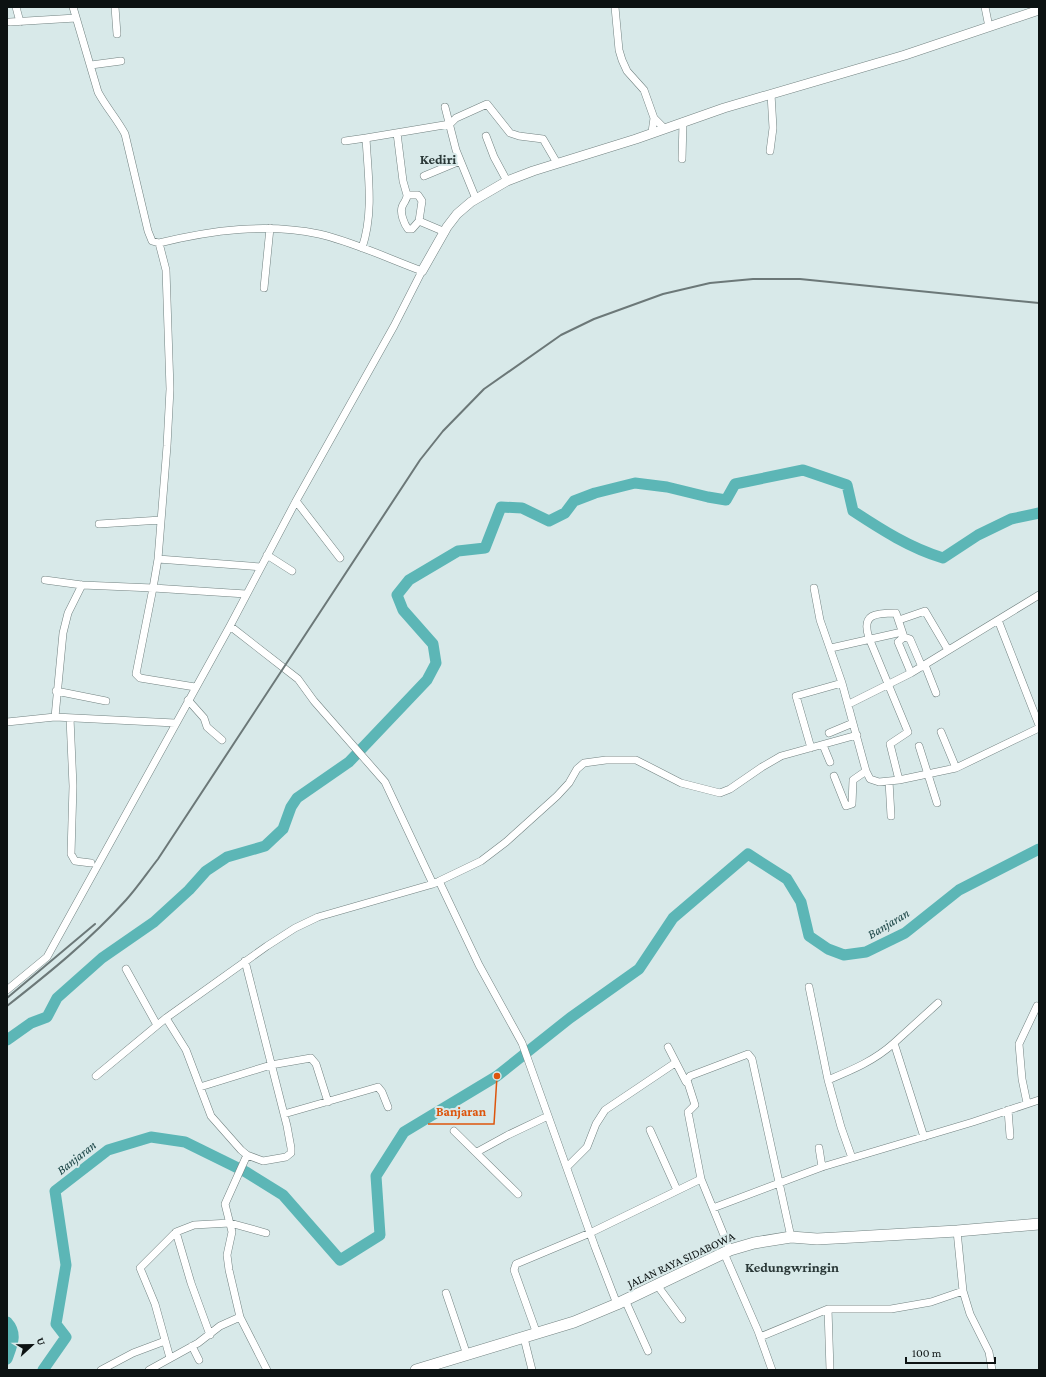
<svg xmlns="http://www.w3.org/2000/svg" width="1046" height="1377" font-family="'Crimson Pro',serif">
  <rect width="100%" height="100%" fill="#d8e9e9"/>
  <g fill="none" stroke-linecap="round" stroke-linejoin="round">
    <path stroke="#5cb6b6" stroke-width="11" d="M7 1040 31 1023 47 1017 57 998 102 958 154 922 189 890 206 871 227 857 265 846 283 829 291 807 297 798 349 762 427 680 436 663 433 644 403 610 397 595 409 580 458 551 485 548 501 507 522 508 549 521 565 513 574 501 595 493 635 483 667 487 708 497 726 500 735 484 803 470 847 485 853 511C882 530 910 548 943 558L978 535 1011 519 1039 513
      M7 1322C18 1334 12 1345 7 1359
      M43 1370 66 1337 56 1324 66 1265 55 1191 108 1150 151 1137 185 1142 246 1172 283 1195 340 1260 380 1235 376 1176 404 1132 497 1076 570 1018 639 969 673 918 748 854 787 879 801 902 809 936 828 949 844 955 866 952 905 933 959 890 1039 849"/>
    <defs>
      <path id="minor" d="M16 7 20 22
        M115 7 117 34
        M615 7 619 50 622 60 627 71 644 90 654 118 664 128
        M985 7 989 27
        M10 22 76 18
        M91 65 121 61
        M445 107 456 150 476 199
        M652 132 654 118
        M397 133 403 181 407 195H418L422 201 419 221 445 232
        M486 136 494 157 507 181
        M345 141 366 138
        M770 151 773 128 771 94
        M682 159 683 122
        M424 176 460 161
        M407 195C407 201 404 201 402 207 400 213 404 224 408 229H412L419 221
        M159 243 166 270 170 389 167 446 158 559 153 588 246 594
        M362 248C374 213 368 175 366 138L450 124 456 118 487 104 510 133 519 136 543 139 557 163
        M264 288 270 228
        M296 501 340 558
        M99 524 161 520
        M267 555 292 571
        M158 559 261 567
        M45 580 82 585 153 588 136 674 140 678 195 687
        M814 588 820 620 842 683
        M899 620 925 611 948 650
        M998 620 1039 725
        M230 626 298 679 314 701 385 782 433 884
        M831 648 902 632
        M925 665 936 693
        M911 673 898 642 904 637 910 639 922 667
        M56 691 106 701
        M188 700 204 718 207 727 222 740
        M849 704 911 673 1039 595
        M55 717 63 633 68 613 82 585
        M70 718 73 786 71 854 75 861 91 863
        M7 722 55 717 175 723
        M941 732 956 768
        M829 733 853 723
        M823 745 830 762
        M919 746 937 803
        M811 748 796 696 842 683 866 771 870 779 879 782 899 780 956 768 1039 728
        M834 776 846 806 852 804 853 780 866 771
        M899 780 890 744 908 732 869 638C861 614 875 613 896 613L904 637
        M889 781 891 816
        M439 881 479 965 522 1043 595 1247 617 1304
        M245 961 287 1126 291 1148V1153L286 1157 263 1161 247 1155 241 1150 211 1116 186 1050 166 1018 267 946 295 928 318 917 433 884 481 861 506 842 557 796 569 783 577 769 584 763 606 760H636L681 783 720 793 730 789 762 767 781 756 857 735
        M126 969 157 1025
        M809 987 828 1080
        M7 990 47 957 230 626 296 501 394 326 422 271C389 259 354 242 319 234 266 223 212 230 159 243L152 241 148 231 125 134C117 119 106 107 98 92L73 7
        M668 1047 686 1082
        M96 1076 166 1018
        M200 1087 271 1065 311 1058 316 1064 328 1102
        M1027 1103 1022 1079 1019 1044 1037 1006
        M1008 1110 1010 1136
        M284 1114 378 1087 382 1092 388 1107
        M650 1130 677 1190
        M454 1131 518 1194
        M924 1137 894 1043 938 1003
        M819 1148 822 1167
        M477 1152 508 1135 548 1116
        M852 1158 841 1127 828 1080C852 1070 874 1061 894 1043
        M567 1167 587 1147 596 1124 605 1110 675 1063
        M701 1179 688 1112 695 1105 687 1080 690 1076 748 1054 752 1059 791 1237
        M713 1208 822 1167 973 1122 1039 1100
        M957 1231 963 1291 970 1314 989 1352 992 1370
        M176 1232 191 1283 210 1335
        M724 1253 758 1331 772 1370
        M657 1285 682 1319
        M446 1293 467 1355
        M625 1300 648 1351
        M828 1309 830 1370
        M240 1317 229 1270 227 1255 232 1232 225 1204 247 1155
        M537 1334 514 1270 516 1264 590 1233 701 1179 730 1250
        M760 1337 828 1309H891L931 1302 963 1291
        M524 1338 532 1370
        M192 1346 199 1360
        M170 1358 155 1304 140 1268 176 1232 194 1225 230 1223 266 1233
        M101 1370 133 1353 165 1341
        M149 1370 198 1343 220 1326 240 1317 267 1370"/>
      <path id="tertiary" d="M422 271 447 227 457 214 471 202 507 181 533 171 636 139 724 108 905 55 1039 10"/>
      <path id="trunk" d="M416 1370 574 1322 617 1304 730 1250 754 1243 791 1237 817 1239 854 1237 957 1231 1039 1224"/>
    </defs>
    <use href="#minor" stroke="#728281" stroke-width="8"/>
    <use href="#tertiary" stroke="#728281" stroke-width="10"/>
    <use href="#trunk" stroke="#728281" stroke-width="12"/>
    <use href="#minor" stroke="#fff" stroke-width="7"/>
    <use href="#tertiary" stroke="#fff" stroke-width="9"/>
    <use href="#trunk" stroke="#fff" stroke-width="11"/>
    <path stroke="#6c7878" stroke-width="2" d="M7 998 95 924
      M7 1006C49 973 90 940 126 900 137 888 147 873 158 859L420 460 443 431 484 389 561 335 594 319 663 294 710 283 753 279H800L1039 303"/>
  </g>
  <g text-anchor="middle" stroke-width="4" stroke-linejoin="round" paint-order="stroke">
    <g font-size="12" fill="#0c1212" stroke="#d8e9e9">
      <text transform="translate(681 1260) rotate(-25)" y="4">JALAN RAYA SIDABOWA</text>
    </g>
    <g font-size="13" font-style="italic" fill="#123d3e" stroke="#d8e9e9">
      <text transform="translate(888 923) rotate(-31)" y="5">Banjaran</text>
      <text transform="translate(76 1157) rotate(-38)" y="5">Banjaran</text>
    </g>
    <g font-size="14" font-weight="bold" fill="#2a3837" stroke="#d8e9e9">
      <text x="438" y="164">Kediri</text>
      <text x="792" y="1272">Kedungwringin</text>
    </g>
  </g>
  <path fill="none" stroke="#dd550c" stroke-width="1.5" d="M497 1076L494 1124H428"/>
  <circle fill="#dd550c" stroke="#d8e9e9" stroke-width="1.5" cx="497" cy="1076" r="4"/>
  <g font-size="13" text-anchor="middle" font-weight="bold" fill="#dd550c" stroke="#d8e9e9" stroke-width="4" stroke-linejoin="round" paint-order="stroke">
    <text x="461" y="1116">Banjaran</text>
  </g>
  <rect width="1046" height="1377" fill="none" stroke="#0c1212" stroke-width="16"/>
  <g transform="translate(32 1345) rotate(68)" stroke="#d8e9e9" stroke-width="3" paint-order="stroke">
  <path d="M0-3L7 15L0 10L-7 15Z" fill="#0c1212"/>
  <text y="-6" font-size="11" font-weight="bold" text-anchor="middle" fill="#0c1212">U</text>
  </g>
  <path d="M906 1357v6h89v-6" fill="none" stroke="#0c1212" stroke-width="2"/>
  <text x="912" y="1357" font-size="12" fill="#0c1212" stroke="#d8e9e9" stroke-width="3" paint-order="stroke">100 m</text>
</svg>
